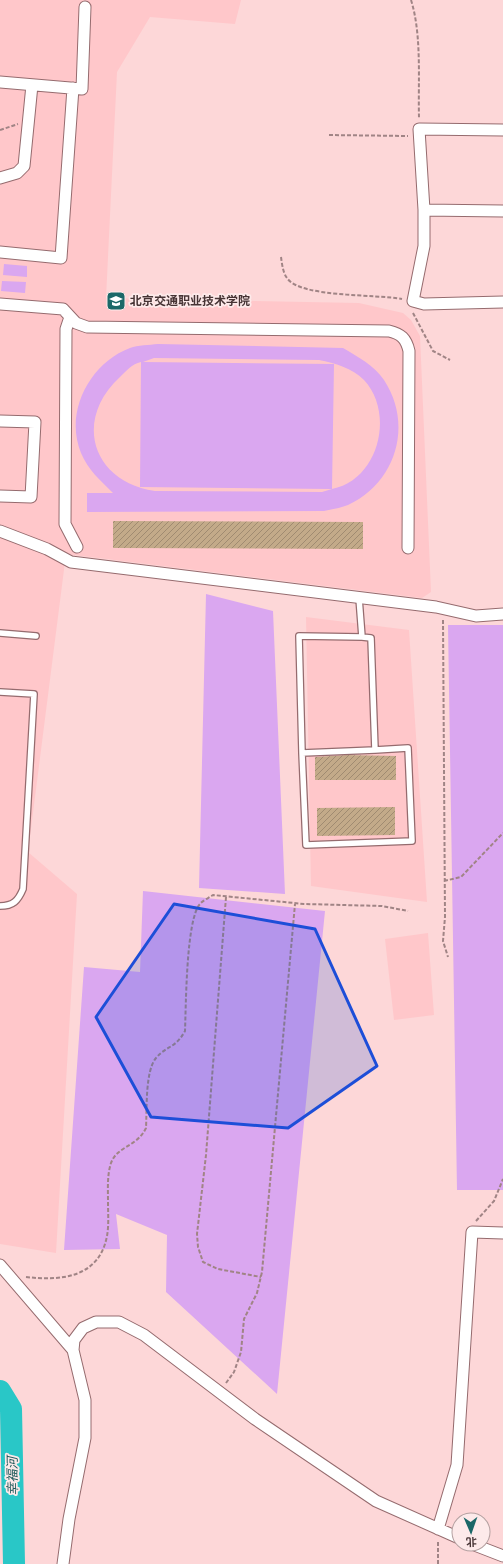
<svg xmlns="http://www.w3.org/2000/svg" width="503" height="1564" font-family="Overpass,'Noto Sans SC',sans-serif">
  <defs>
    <pattern id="building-hatch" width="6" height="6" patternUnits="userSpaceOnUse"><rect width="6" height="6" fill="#c3aa89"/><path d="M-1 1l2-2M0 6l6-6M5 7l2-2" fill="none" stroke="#a08b71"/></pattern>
  </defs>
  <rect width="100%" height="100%" fill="#fdd7d8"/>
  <path fill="#ffc7ca" d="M0 0H241L235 24 150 17 117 72 106 298 359 303 403 313 411 320 420 336 431 592 422 598 66 554 28 852 77 894 56 1253 0 1244Z
    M306 617 409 630 427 902 311 886Z
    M428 933 434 1015 394 1020 385 939Z"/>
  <path fill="#daa7f0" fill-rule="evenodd" d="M4 264 27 266V277L3 275Z
    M2 281 26 282 25 293 1 291Z
    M158 344 343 348C358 357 374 365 384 380 413 424 397 482 348 505 341 508 332 509 324 511L87 512V493H113C101 481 88 470 81 453 64 412 90 363 130 348 138 345 149 345 158 344ZM154 358 319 360C335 363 352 368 364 380 395 413 379 480 332 489L334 364 143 362ZM141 362 140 487 332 489 322 492 155 491C92 482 73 420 120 377 126 371 132 364 141 362Z
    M206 594 273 611 285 894 199 888Z
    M448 625H503V1190H457Z
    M143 891 325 911 277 1394 166 1292 167 1235 116 1214 120 1249 64 1250 84 967 140 972Z"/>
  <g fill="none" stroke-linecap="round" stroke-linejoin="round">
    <path stroke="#29c7c7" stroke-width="22" d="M0 1391 11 1409 14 1564"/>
  </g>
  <path fill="url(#building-hatch)" d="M113 521 363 522V549L113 548Z
    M347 755 396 756V780H315V757Z
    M395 807V835L317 836V808Z"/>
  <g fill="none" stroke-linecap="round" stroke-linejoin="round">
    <defs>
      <path id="lane" d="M359 598 362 637 371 638 375 750 302 753 299 636 362 637
        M0 633 36 636
        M0 692 34 694 23 889C18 901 13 906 0 906
        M302 753 306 845 412 841 408 748 375 750"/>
      <path id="street" d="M0 82 82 89 85 7
        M503 130 419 129 424 210V246L413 301 424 304 503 302
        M0 178 17 173 24 166 32 85
        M424 210 503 211
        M0 252 61 258 73 88
        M0 304 63 309 76 323 87 327 389 331C401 334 406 338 409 351L408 548
        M70 317 66 329 65 524 77 547
        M0 421 35 422 31 497 0 496
        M0 531 47 549 71 562 436 607 476 616 503 614
        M0 1265 73 1350
        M438 1529 457 1465 472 1232 503 1233
        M472 1544 503 1556
        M63 1564 69 1519 85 1438V1400L73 1350 74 1340 83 1328 96 1322H119L144 1335 255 1419 376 1501 459 1538"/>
    </defs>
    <use href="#lane" stroke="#956b6e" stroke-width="8"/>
    <use href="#street" stroke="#956b6e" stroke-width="13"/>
    <path stroke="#a08485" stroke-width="2" stroke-dasharray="4 2" stroke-linecap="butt" d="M411 0C422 35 418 81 419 118
      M0 130 18 124
      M329 135 408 136
      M281 257C282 264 283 273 287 278 300 298 378 294 402 299
      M413 313 433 351 450 360
      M443 620 445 917 443 941 448 957
      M444 881 461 877 503 833
      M226 897 206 1155 197 1234 198 1247 203 1262 218 1269 261 1277
      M476 1221 494 1201 503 1179
      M26 1277C61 1281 99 1278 107 1236 109 1225 108 1213 108 1202 108 1189 107 1175 111 1163 117 1146 137 1147 146 1128 147 1110 145 1071 156 1058 167 1045 175 1049 185 1031 186 1007 186 919 200 904 203 900 209 898 213 895L304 904 382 906 408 911
      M226 1383 234 1372 241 1352 244 1319 257 1293 262 1272 295 904
      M438 1564V1541"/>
    <use href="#lane" stroke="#fff" stroke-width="5.5"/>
    <use href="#street" stroke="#fff" stroke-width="11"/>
  </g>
  <path fill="#1d4ed8" fill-opacity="0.2" stroke="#1d4ed8" stroke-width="3" stroke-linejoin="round" d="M174 904 315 929 377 1066 288 1128 151 1117 96 1017Z"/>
  <defs>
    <symbol id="university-square" viewBox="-11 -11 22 22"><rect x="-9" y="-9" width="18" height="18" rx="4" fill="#1b6868" stroke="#fdeaea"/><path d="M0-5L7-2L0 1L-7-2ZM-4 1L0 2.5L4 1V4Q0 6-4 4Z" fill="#fff"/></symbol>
  </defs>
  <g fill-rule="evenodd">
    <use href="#university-square" x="105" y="290" width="22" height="22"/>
  </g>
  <g text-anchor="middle" stroke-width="3.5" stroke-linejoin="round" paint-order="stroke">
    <g font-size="12" font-weight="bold" fill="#463334" stroke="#fdeaea" text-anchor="start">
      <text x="130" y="305">北京交通职业技术学院</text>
    </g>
    <g font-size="13" font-style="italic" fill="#1f5a5b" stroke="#fdeaea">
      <text transform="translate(12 1476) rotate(-91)" y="5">幸福河</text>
    </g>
  </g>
  <g transform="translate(471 1532) rotate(178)"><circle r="19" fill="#fdeaea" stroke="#b4a1a1"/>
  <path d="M0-3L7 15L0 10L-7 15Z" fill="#1b6868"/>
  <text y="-6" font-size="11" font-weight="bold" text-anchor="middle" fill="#463334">北</text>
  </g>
</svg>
